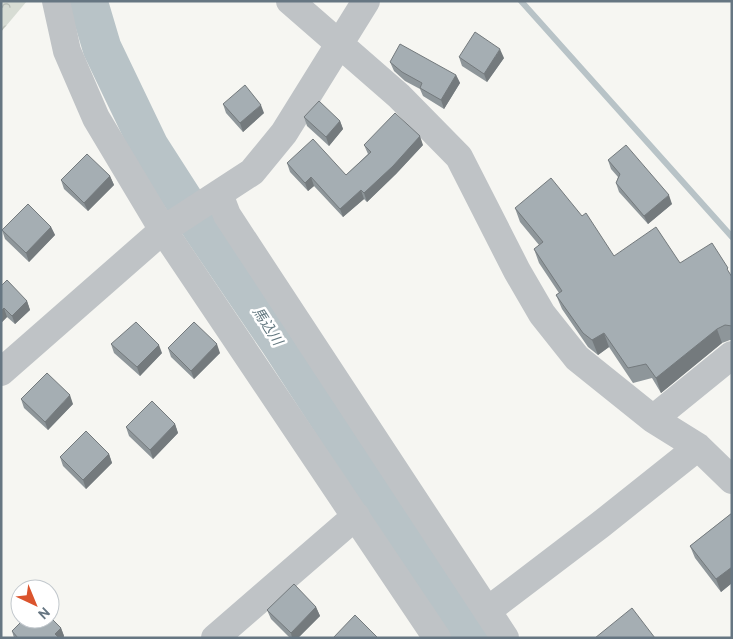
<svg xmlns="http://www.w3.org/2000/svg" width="733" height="639" font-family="Overpass,'Noto Sans JP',sans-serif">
  <defs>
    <pattern id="forest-crowns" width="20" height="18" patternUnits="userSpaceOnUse" patternTransform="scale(1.25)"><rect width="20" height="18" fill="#d7dcd4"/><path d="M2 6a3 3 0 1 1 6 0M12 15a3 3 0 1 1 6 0" fill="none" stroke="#b2b7b1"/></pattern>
  </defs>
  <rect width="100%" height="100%" fill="#f6f6f2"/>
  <path fill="url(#forest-crowns)" d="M1 1H27L1 32Z"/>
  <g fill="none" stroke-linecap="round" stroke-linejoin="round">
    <path stroke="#b8c3c7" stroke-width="6" d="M521 1 732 237"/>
    <path stroke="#b8c3c7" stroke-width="39" d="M88 1 102 48 149 146 201 227 280 343 472 638"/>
    <path stroke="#bfc3c6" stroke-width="28" d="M56 1 67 51 96 118 163 230 437 638
      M290 1 399 96 459 157 517 271 542 314 577 358 653 419 698 447 732 480
      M219 194 227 215 505 638
      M1 372 163 230 252 172 284 133 366 1
      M653 419 732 355
      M487 611 600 525 698 447
      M215 638 356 516"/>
  </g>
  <path fill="#8e969a" d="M459 57 504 58 487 82 462 66Z
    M390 62 456 75 460 83 444 109 423 96 420 89 405 81 394 71Z
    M223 104 264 113 243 132 226 113Z
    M304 117 340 121 343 129 329 146 307 126Z
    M364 145H423L396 174 367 202 364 199 343 217 314 186 308 191 290 172 287 163 346 175 368 154Z
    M608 160 672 204 648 224 619 192 616 183 618 177 611 169Z
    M110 176 114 185 88 211 64 189 61 180Z
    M515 208 614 256 680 263 731 275 732 277V340H730L722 343 661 393 652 378 633 383 609 347 598 355 588 347 562 309 556 295 559 293 539 263 534 249 539 245 520 222Z
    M51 227 55 235 29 262 5 239 2 230Z
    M1 286 27 301 30 310 15 324 7 317 1 323Z
    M111 344 162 353 140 376 114 353Z
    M168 348 220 353 194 379 171 357Z
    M21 399 73 404 48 430 24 408Z
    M175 424 178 433 153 459 129 436 126 427Z
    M109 454 112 463 86 489 63 466 60 457Z
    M732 513V583L721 592 695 558 690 546Z
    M316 607 320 616 298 638H290L271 619 267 610Z
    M61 628 64 636 63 638H14L12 631Z"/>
  <path fill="#747a7d" d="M500 49 504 58 487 82 484 74Z
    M456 75 460 83 444 109 441 100Z
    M261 105 264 113 243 132 240 123Z
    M340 121 343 129 329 146 326 137Z
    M420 136 423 145 396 174 367 202 364 193Z
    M110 176 114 185 88 211 84 203Z
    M311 177 314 186 308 191 305 183Z
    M361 190 364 199 343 217 340 209Z
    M669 195 672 204 648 224 644 216Z
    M51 227 55 235 29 262 26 253Z
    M27 301 30 310 15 324 12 316Z
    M4 308 7 317 1 323V311Z
    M717 329 722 343 661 393 656 378Z
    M604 333 609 347 598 355 592 340Z
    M217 344 220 353 194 379 191 371Z
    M159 345 162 353 140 376 137 367Z
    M70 395 73 404 48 430 45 422Z
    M175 424 178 433 153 459 150 450Z
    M109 454 112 463 86 489 83 480Z
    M732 567V583L721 592 716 579Z
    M316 607 320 616 298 638H292L291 633Z
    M61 628 64 636 63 638H57L55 634Z"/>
  <path fill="#a5aeb3" stroke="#747a7d" d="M475 32 500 49 484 74 459 57Z
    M400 44 456 75 441 100 420 88 422 83 402 72 390 62Z
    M245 85 261 105 240 123 223 104Z
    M319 101 340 121 326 137 304 117Z
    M395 113 420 136 393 166 364 193 361 190 340 209 311 177 305 183 287 163 313 139 346 175 371 152 364 145Z
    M626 145 669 195 644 216 616 183 620 174 608 160Z
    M87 154 110 176 84 203 61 180Z
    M551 178 582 216 586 213 614 256 656 227 680 263 712 243 728 268 727 269 732 277V326L725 325 717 329 656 378 646 364 628 368 604 333 592 340 583 333 556 295 562 291 534 249 543 242 515 208Z
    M28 204 51 227 26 253 2 230Z
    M7 280 27 301 12 316 4 308 1 311V286Z
    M136 322 159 345 137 367 111 344Z
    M194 322 217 344 191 371 168 348Z
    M47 373 70 395 45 422 21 399Z
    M152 401 175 424 150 450 126 427Z
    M86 431 109 454 83 480 60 457Z
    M732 513V567L716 579 690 546Z
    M294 584 316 607 291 633 267 610Z
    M632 608 655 638H595Z
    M355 615 378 638H333Z
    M50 617 61 628 55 634 59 638H18L12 631 24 619H50Z"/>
  <g text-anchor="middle" stroke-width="5" stroke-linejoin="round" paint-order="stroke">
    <g font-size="14" font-style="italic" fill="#62777f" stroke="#fff">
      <text transform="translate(268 326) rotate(57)" y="5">馬込川</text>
    </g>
  </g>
  <rect width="733" height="639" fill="none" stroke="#667682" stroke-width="5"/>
  <g transform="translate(35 604) rotate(136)"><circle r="24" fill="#ffffff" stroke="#c2c8cd"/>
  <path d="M0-4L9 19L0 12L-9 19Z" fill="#db542d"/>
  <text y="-8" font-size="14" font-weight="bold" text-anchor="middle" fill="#667682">N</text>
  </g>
</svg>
